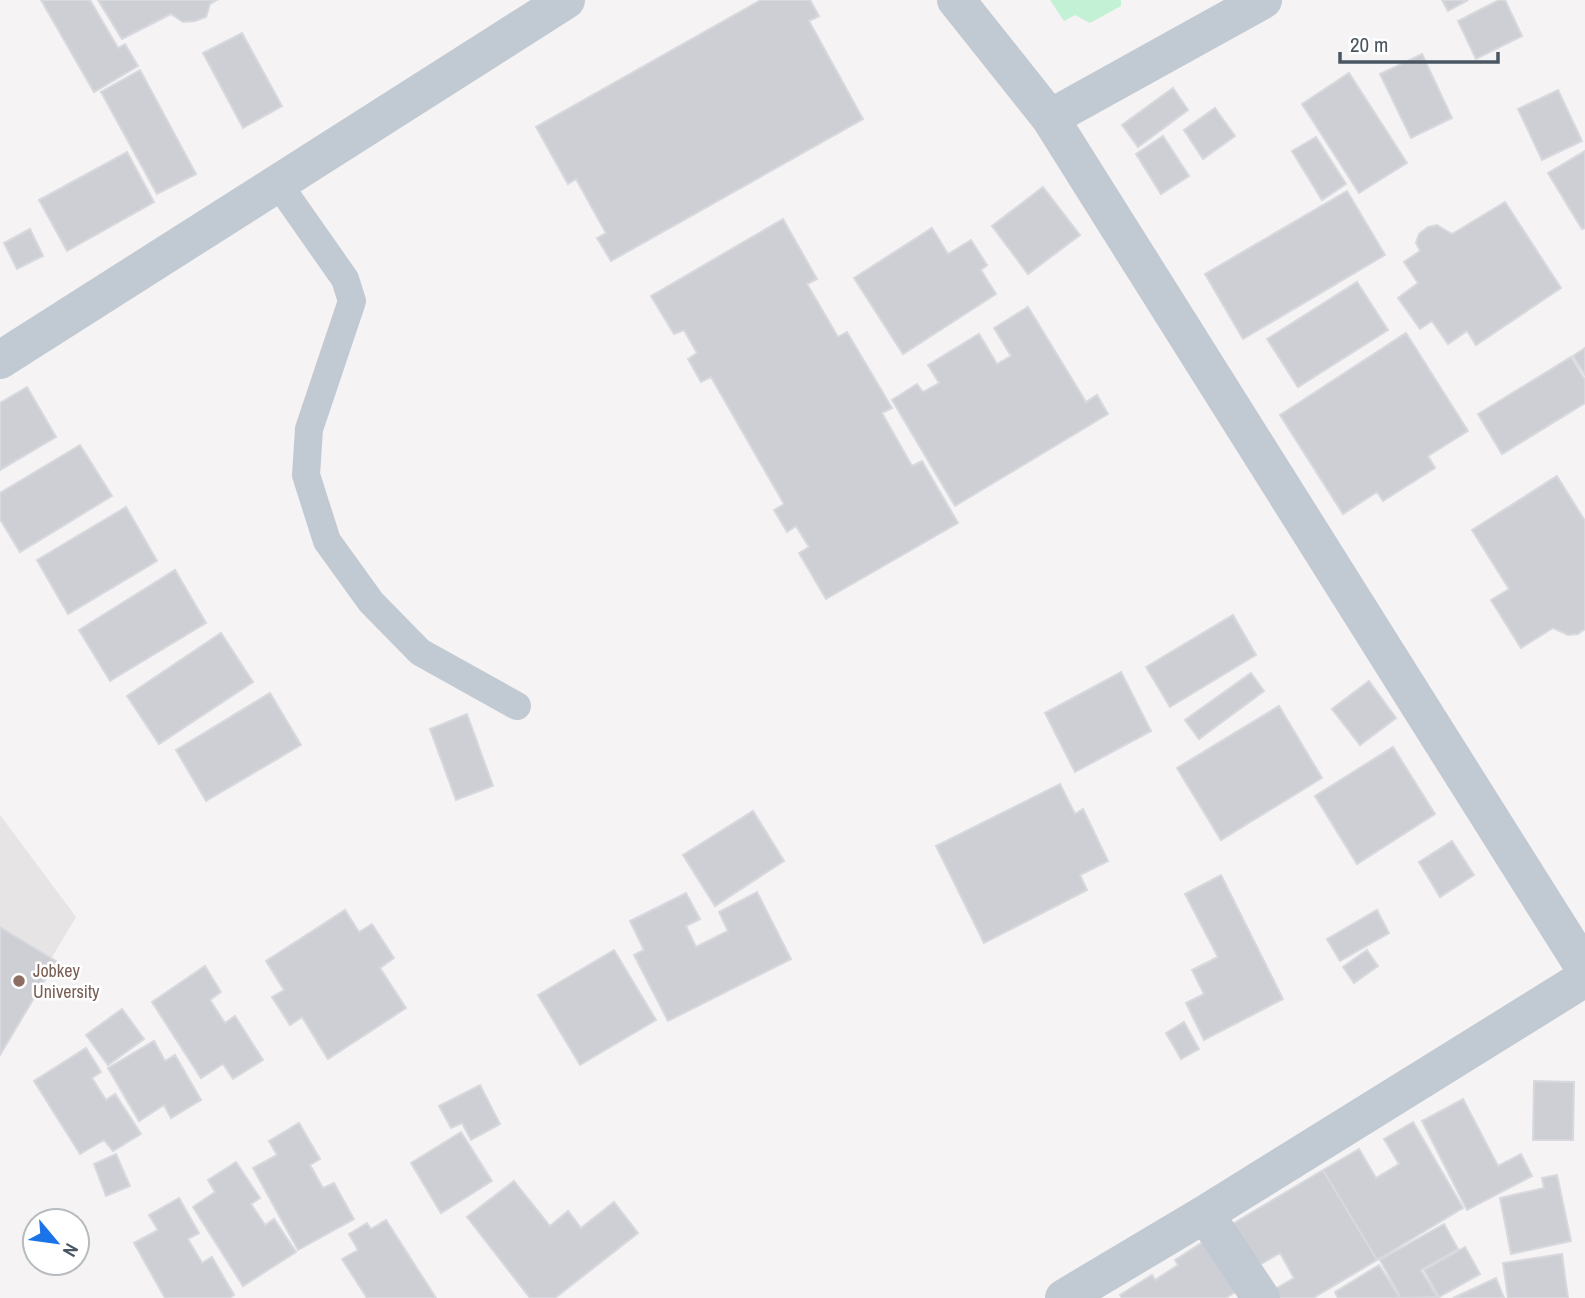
<svg xmlns="http://www.w3.org/2000/svg" width="1585" height="1298" font-family="'Archivo Narrow',sans-serif">
  <rect width="100%" height="100%" fill="#f5f3f3"/>
  <path fill="#e6e4e5" d="M0 815 76 917 0 1044Z"/>
  <path fill="#c3f1d5" d="M1050 0H1121V6L1090 23 1075 15 1064 21Z"/>
  <path fill="#cdcfd5" stroke="#d7d9de" stroke-width="2" d="M41 0H90L118 48 125 44 138 66 94 92Z
    M98 0H217L210 4 206 17 195 21 183 22 171 14 122 39Z
    M761 0H810L819 16 809 21 863 119 611 261 597 238 606 233 576 179 568 184 536 127Z
    M1442 0H1468L1448 11Z
    M1499 0H1505L1522 36 1476 59 1458 21Z
    M242 33 282 106 243 128 203 53Z
    M1422 54 1452 118 1411 138 1380 74Z
    M140 70 196 174 157 194 101 92Z
    M1349 73 1407 163 1359 193 1302 104Z
    M1173 88 1188 110 1138 147 1122 125Z
    M1558 90 1582 141 1542 160 1518 109Z
    M1215 108 1235 136 1203 159 1184 130Z
    M1163 136 1189 176 1161 194 1136 154Z
    M1316 137 1346 184 1322 200 1292 151Z
    M1585 151V228L1582 229 1548 173Z
    M127 152 154 202 67 251 39 200Z
    M1043 187 1080 235 1028 274 992 226Z
    M1347 191 1385 255 1243 339 1205 274Z
    M1505 202 1561 288 1476 345 1467 331 1448 344 1432 321 1420 329 1398 298 1418 283 1404 262 1420 251 1416 243 1419 234 1428 227 1437 225 1452 234Z
    M783 219 817 279 807 284 838 337 847 332 892 408 882 413 912 466 922 461 958 523 826 599 799 553 809 547 796 526 787 532 774 510 784 504 711 377 701 382 688 359 697 353 684 330 674 334 651 296Z
    M932 228 948 254 971 240 987 265 981 270 996 294 903 354 854 278Z
    M30 229 43 256 17 269 4 243Z
    M1357 282 1388 330 1298 387 1267 339Z
    M1028 307 1086 402 1097 395 1108 414 955 506 892 400 917 384 923 392 939 383 928 365 979 334 997 364 1011 356 994 328Z
    M1406 333 1468 431 1428 456 1435 468 1383 501 1377 492 1343 514 1280 415Z
    M1585 348V375L1573 356Z
    M1571 357 1585 380V403L1502 454 1478 414Z
    M27 387 56 437 0 470V403Z
    M80 445 112 496 20 552 0 519V493Z
    M1557 476 1585 521V629L1578 634 1568 635 1553 628 1521 648 1491 600 1509 589 1472 530Z
    M126 507 157 561 68 614 37 560Z
    M175 570 206 623 110 681 79 630Z
    M1233 615 1256 655 1170 707 1146 667Z
    M221 633 253 682 159 744 127 696Z
    M1121 672 1151 731 1075 772 1045 713Z
    M1251 673 1264 691 1199 739 1185 720Z
    M1369 681 1396 718 1360 745 1332 709Z
    M270 693 301 745 206 801 176 750Z
    M1279 706 1322 778 1221 840 1177 768Z
    M467 714 493 786 456 800 430 729Z
    M1393 747 1435 814 1357 864 1315 796Z
    M1060 784 1075 814 1083 809 1108 861 1080 875 1087 890 984 943 936 846Z
    M753 811 784 861 715 906 683 855Z
    M1452 841 1474 875 1440 897 1419 862Z
    M1221 875 1283 999 1204 1040 1186 1003 1204 994 1192 970 1218 957 1185 894Z
    M757 892 791 959 668 1021 634 955 644 950 630 921 686 893 700 919 686 926 696 947 728 931 719 912Z
    M345 910 359 932 372 924 394 958 380 968 406 1008 328 1059 302 1017 290 1025 272 997 284 990 266 961Z
    M1377 910 1389 933 1340 961 1327 939Z
    M0 927 56 961 0 1055Z
    M614 950 656 1020 580 1065 538 995Z
    M1367 950 1378 966 1354 983 1343 967Z
    M205 966 221 992 210 1000 225 1023 235 1016 263 1060 233 1079 223 1064 201 1078 152 1002Z
    M122 1009 144 1039 108 1065 86 1035Z
    M1184 1022 1199 1049 1181 1059 1166 1033Z
    M154 1041 165 1061 175 1055 201 1100 171 1118 164 1105 139 1121 108 1068Z
    M86 1048 101 1072 92 1078 106 1100 115 1094 141 1134 113 1151 104 1140 80 1154 34 1081Z
    M1534 1081 1574 1082 1573 1140H1533Z
    M480 1085 500 1124 471 1140 462 1123 451 1128 439 1106Z
    M1463 1099 1498 1166 1521 1154 1532 1176 1467 1210 1422 1121Z
    M1413 1122 1463 1208 1377 1260 1323 1170 1359 1149 1376 1178 1399 1164 1384 1139Z
    M299 1123 320 1159 310 1165 323 1188 334 1183 354 1219 298 1250 253 1168 277 1155 269 1141Z
    M461 1132 492 1181 441 1213 411 1163Z
    M116 1154 130 1186 106 1196 94 1164Z
    M236 1162 260 1198 251 1204 265 1225 274 1219 296 1252 243 1286 193 1207 215 1192 208 1180Z
    M1323 1170 1377 1260 1313 1298H1280L1275 1289 1294 1278 1280 1253 1249 1271 1224 1229Z
    M1557 1175 1571 1241 1511 1254 1500 1198 1544 1188 1542 1178Z
    M514 1181 550 1226 568 1211 581 1228 614 1202 638 1233 555 1298H530L467 1217Z
    M179 1198 199 1233 188 1239 202 1263 212 1257 234 1295 229 1298H165L134 1243 158 1230 149 1215Z
    M386 1220 436 1298H367L342 1259 358 1250 349 1234 367 1223 371 1229Z
    M1444 1224 1458 1249 1421 1270 1437 1297 1401 1298 1380 1260Z
    M1209 1238 1241 1288 1226 1298H1122L1120 1295 1152 1275 1155 1280 1178 1265 1175 1260Z
    M1465 1247 1480 1274 1439 1297 1424 1270Z
    M1562 1254 1568 1298H1508L1503 1263Z
    M1379 1265 1400 1298H1338L1335 1292Z
    M1496 1278 1504 1298H1453Z"/>
  <g fill="none" stroke-linecap="round" stroke-linejoin="round">
    <path stroke="#c1cad2" stroke-width="28" d="M277 182 345 279 352 301 309 429 306 475 327 541 371 602 420 652 517 706"/>
    <path stroke="#c1cad2" stroke-width="38" d="M956 0 1050 118 1263 0
      M1050 118 1585 969
      M0 360 566 0
      M1205 1214 1261 1298
      M1064 1298 1205 1214 1585 978"/>
  </g>
  <circle fill="#8d6e63" stroke="#fff" stroke-width="2.5" cx="19" cy="981" r="7"/>
  <g text-anchor="middle" stroke-width="5" stroke-linejoin="round" paint-order="stroke">
    <g font-size="18" fill="#785e54" stroke="#fff" text-anchor="start">
      <text x="33" y="977">Jobkey<tspan x="33" dy="21">University</tspan></text>
    </g>
  </g>
  <g transform="translate(56 1242) rotate(119)"><circle r="33" fill="#ffffff" stroke="#b7bbc0" stroke-width="2"/>
  <path d="M0-5L12 26L0 18L-12 26Z" fill="#1a73e8"/>
  <text y="-10" font-size="19" font-weight="bold" text-anchor="middle" fill="#4a5661">N</text>
  </g>
  <path d="M1340 52v10h158v-10" fill="none" stroke="#4a5661" stroke-width="3.5"/>
  <text x="1350" y="52" font-size="21" fill="#4a5661" stroke="#ffffff" stroke-width="5" paint-order="stroke">20 m</text>
</svg>
